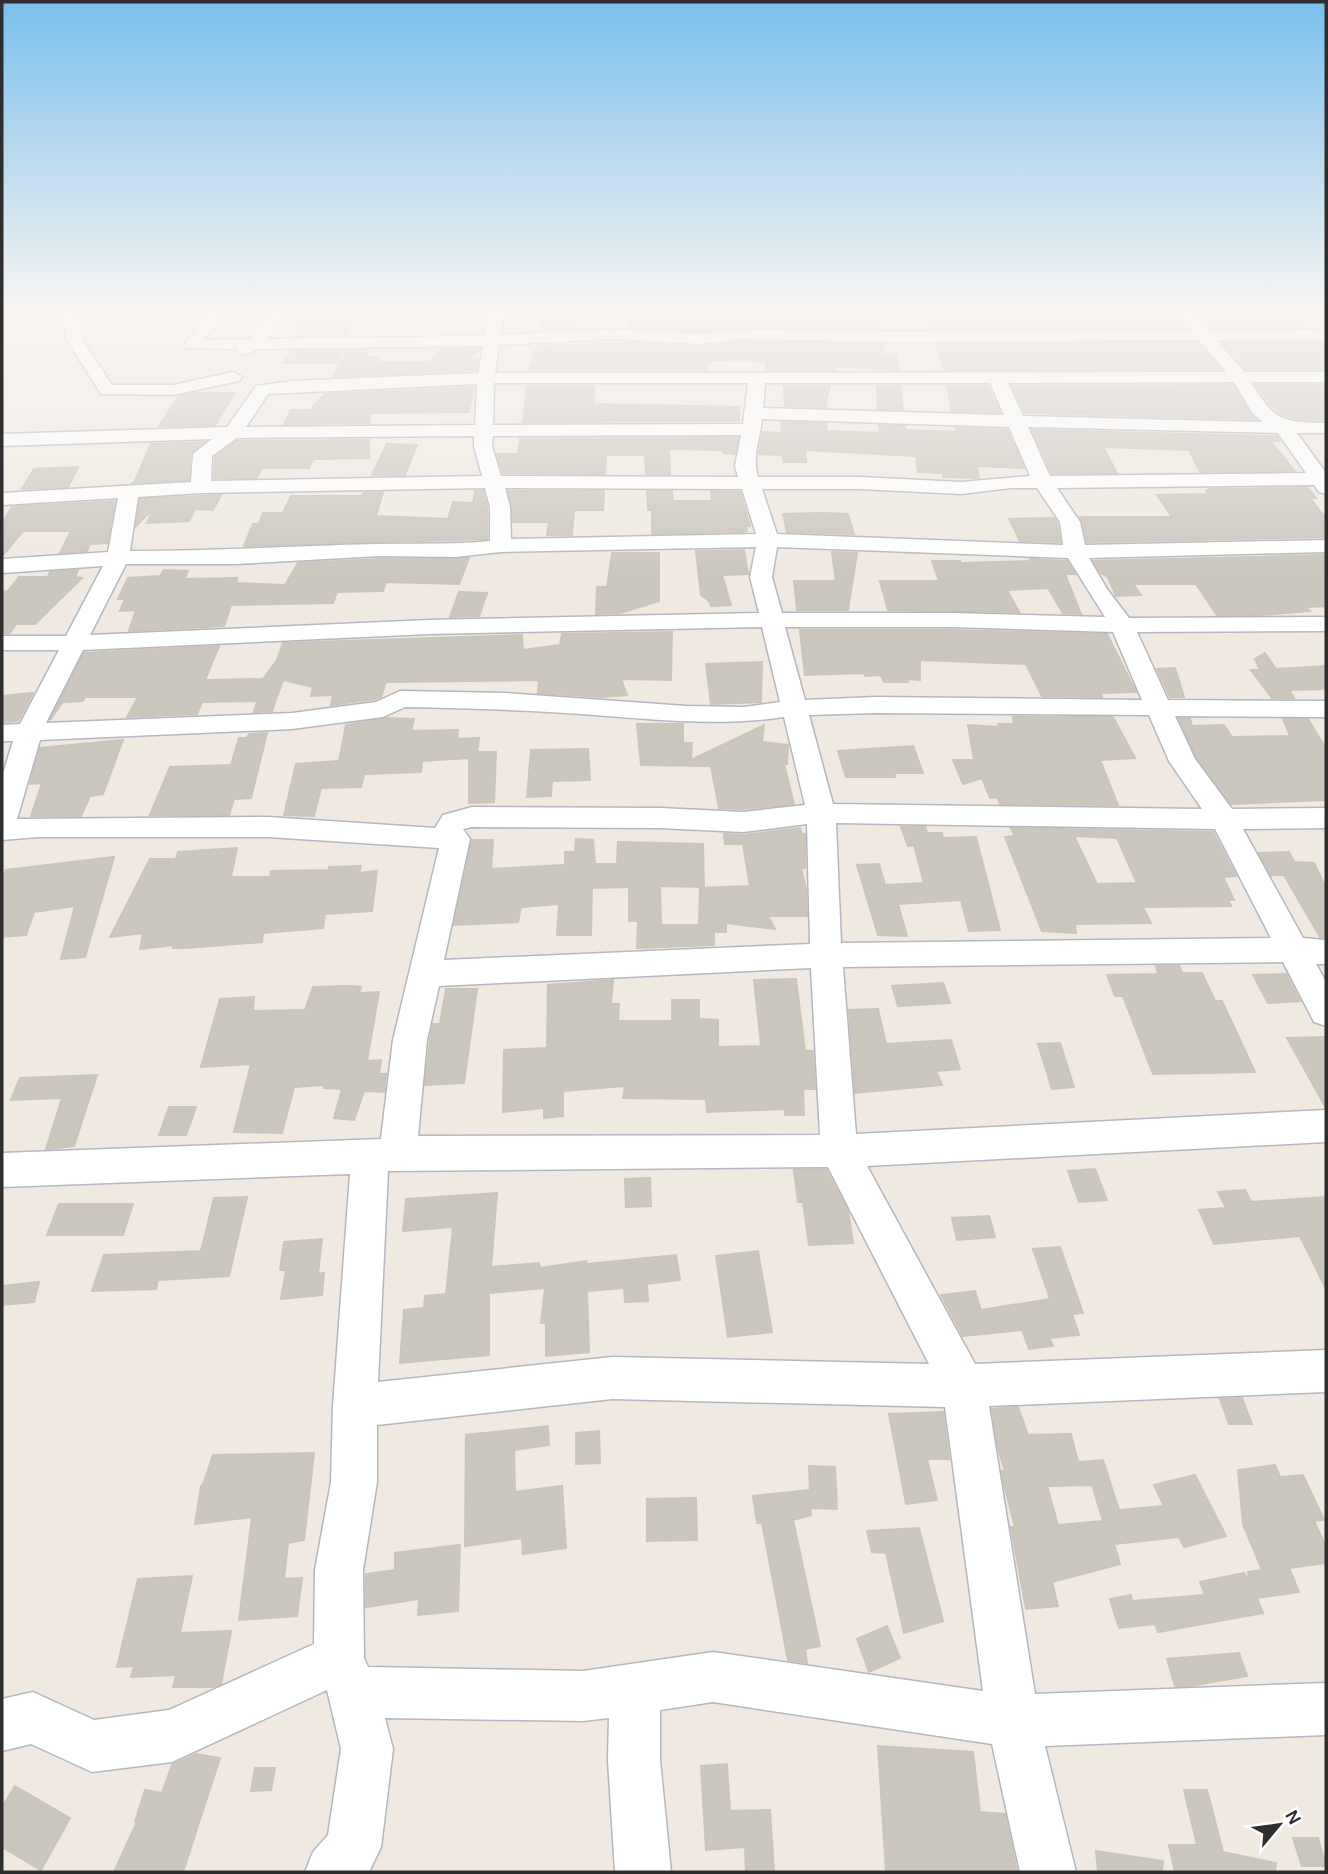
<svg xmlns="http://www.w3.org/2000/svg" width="1328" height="1874" font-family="Karla,sans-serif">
  <rect width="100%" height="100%" fill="#efe9e1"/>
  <path fill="#cbc7bf" stroke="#cbc5ba" stroke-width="2" fill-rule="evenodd" d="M722 313V317L782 318 781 313H850L858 318H876L879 329 740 326 702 331 630 327V319L669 318V314Z
    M1015 313H1172L1184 328 930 329 928 320 991 321 990 318 1009 319 1006 314Z
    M1194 313H1291L1309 328H1208Z
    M353 318 347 335 296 336 299 321Z
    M542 318H577L575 328 540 330Z
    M740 342 882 344 884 354H897L899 370 835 366 834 370H767L765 361 709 360 710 363H706V370H529L537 346 631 343 702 347Z
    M1198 343 1220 369 944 370 936 344Z
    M1222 343H1326V369H1246Z
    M442 349H480L469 360H478L476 370 333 377 346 350H368L366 357H378L376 362H429Z
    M291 351H341L337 363H283Z
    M1233 385 1255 419 1025 413 1012 386Z
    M1256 385H1326V420L1299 419 1282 415 1269 403Z
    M527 386H594V404L739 407V421L523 422Z
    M784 386H830L825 406 828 407 785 406Z
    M877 386H900L903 409H878Z
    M947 386H988L1000 412 952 411Z
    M474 387 469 412 370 413 369 423 284 424 291 410H311L324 394Z
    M195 393H235L215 425 159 426 179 396Z
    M781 422 827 424 826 431 880 433 879 425 905 426 906 430 957 432 956 428 1007 430 1024 468 977 466 979 478 943 477V473L918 472 916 456 805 450 806 462H784L782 455 759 454 763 432 782 433Z
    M1032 430 1277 436 1280 441H1270L1295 471 1200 472 1189 450 1103 447 1117 473H1052Z
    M738 438 735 454 723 453V450L669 449 670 474H646L645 455H606L605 474 503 473 497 454H518L520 439Z
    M369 440V458L313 459 309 468H262L257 478H214L215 457 237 441Z
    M204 442 190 454 189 480 131 483H134L151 444Z
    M387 444 417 445 405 475H372Z
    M78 467 68 487 22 489 34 469Z
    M1308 488 1316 498H1310L1326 519V537L1087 542 1080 517H1172L1157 495 1209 494 1206 491 1209 489Z
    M475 491H483L487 507V539L244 546 253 524H259L263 513H283L291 496H361L364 493 383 492 376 516 448 519 453 502 473 503Z
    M508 491H604L603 510H574L572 535H547L549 522H513Z
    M647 491H672L673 501H712L711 491 740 492 750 526H746L747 531 742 532 652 534V510H648Z
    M221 495 213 510 195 509 189 521 147 523 154 508 136 526 140 499Z
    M115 501 107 543 90 544 87 551 60 553 71 531H23L2 556V524L12 507Z
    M822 513 848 514 854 534 787 532 783 514Z
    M1054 518 1057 523 1060 542 1020 541 1009 519Z
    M744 550 748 574 722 575 731 605 711 606 709 601 701 595 696 551Z
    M832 552 857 553 848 610H797L794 581H836Z
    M612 553H659V601L620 613 596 614 597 587H607Z
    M1326 555V606L1306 607 1310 611 1259 615H1217L1196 584H1133L1141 595 1116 596 1108 577 1101 573 1093 561Z
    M469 558 459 584 386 582 383 591 337 592 333 603 231 605 224 626 129 631 136 610 120 611 125 599H118L128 578 160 576 164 570 188 571 184 579 237 578 236 583 285 585 298 563 379 559Z
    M1030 559 1067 561 1075 574H1065L1081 614 1063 613 1048 588 1007 590 1019 612 888 610 880 581H939L932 561H960V563L1032 561Z
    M78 570 75 577 82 578 35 624H16L10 633H2V591H8L19 577H48L50 572Z
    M459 592 487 593 479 616 450 617Z
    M800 630H951L1107 634 1136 692 1100 693 1102 697 1042 696 1026 664 920 660V680L907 679 908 682H884L881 675 865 676 864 673 805 675Z
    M672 632 671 680 621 679 627 695 602 697 538 693 539 680 386 682 381 697 375 699 331 705 333 695 311 696 313 687 283 680 272 711 254 712 257 701 202 702 197 714 127 717 138 697H85L83 701 63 702 50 720 84 653 219 646 205 680 263 679 277 660 283 643 522 635 523 650 560 645 562 634Z
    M1265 653 1276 669 1326 666V689L1289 690 1294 698H1272L1251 670H1260L1255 659Z
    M762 662 761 702 711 704 706 664Z
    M1175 668 1184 697H1170L1157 669Z
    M33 693 18 721 2 722V696Z
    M1013 717H1113L1135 758 1100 760 1118 805 1000 804 997 797 990 798 982 778 963 784 953 760H974L968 725 999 727 998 724H1014Z
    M386 718 414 719 411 731 458 730 457 739 479 738 477 752H496L494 802 469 803V758L422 761 421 772 364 774 361 787 321 788 314 816 284 815 296 764 339 761 346 725Z
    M1179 719H1190L1192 726 1224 725 1232 737 1290 736 1283 719H1308L1326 749V800L1231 804 1197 758Z
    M637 724H683V743H692L691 760 764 725 762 742 788 745 787 764H784L794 804 743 809 719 808 711 766 641 765Z
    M267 733 251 798 234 799 229 815H150L170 767 231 765 239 738H247L249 734Z
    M123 740 103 794 90 796 81 816H31L42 783 30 784 40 748Z
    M913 746 923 773H894L895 777H846L838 751Z
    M588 749 590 780 552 781 551 796 527 797 531 750Z
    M901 827H925L927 833H942L943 838 976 837 1000 930 969 931 961 900 898 904 907 936 878 935 857 865 879 864 885 885 924 883 914 845 908 846Z
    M800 828 802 834H805V868H801L806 889 807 916H768L775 929 726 923V932H714V945L637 948 638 921H629V887L592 888 591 935H557L559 904 521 907 518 922 454 925 472 840H493L491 869 565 865V852H575L576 839 593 840 595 864H617L618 842 703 844 704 887 660 886 661 925H699L700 888 750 886 743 844H725L724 834 743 835Z
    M1011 828 1213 832 1236 876 1223 877 1234 900H1228L1231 906 1143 907 1151 923 1075 924 1076 933 1042 931 1005 837 1015 836ZM1074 836 1117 838 1137 883 1097 884Z
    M237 848 231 877H270L271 871 329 870V867L361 866 359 873 377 871 372 911 325 914 323 928 263 933 262 942 186 948H173L174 945 140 949 143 933 110 937 150 859H176L178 852Z
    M1289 852 1294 862 1314 863 1326 888V937H1320L1284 875H1271L1259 853Z
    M114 857 85 957 61 959 75 906 34 912 26 935 2 937V880L6 870Z
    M1156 966H1179L1182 973H1202L1215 1001H1222L1255 1072 1153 1074 1123 996H1115L1107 975 1158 974Z
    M1286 974 1300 1001 1268 1003 1253 975Z
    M796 979 805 1051H813L815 1089H803L804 1115H785V1109L707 1112 706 1099 623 1098 625 1086 563 1091V1116L544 1118V1108L503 1112 504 1050 547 1048 548 985 613 980 611 1004H619L618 1021H672V1000H699V1019L718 1020V1047L761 1046 754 980Z
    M943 983 950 1003 898 1006 892 986Z
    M348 986 361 987 359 993 379 992 367 1061 381 1060 379 1074H386L384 1092 364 1091 354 1120 334 1118 342 1089 324 1088V1085L294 1087 282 1133 234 1132 251 1064 201 1067 220 999 254 997 253 1011 305 1010 313 987Z
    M446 989H477L464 1083 425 1085 430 1040 433 1024H440Z
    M878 1009 886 1044 951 1040 960 1069 936 1071 942 1085 855 1093 849 1010Z
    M1326 1037V1108L1287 1038Z
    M1060 1043 1074 1087 1052 1089 1038 1044Z
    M97 1075 74 1146 46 1149 62 1098 11 1100 20 1078Z
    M169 1107H196L186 1135H159Z
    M1095 1169 1107 1200 1079 1202 1068 1171Z
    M794 1170H826L848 1211 853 1243 809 1245 803 1202H798Z
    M650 1178 651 1206 626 1207 625 1179Z
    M1245 1190 1251 1202 1326 1197V1289L1300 1236 1214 1244 1199 1210 1226 1208 1218 1192Z
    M497 1193 491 1267 539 1263 540 1268 586 1261 587 1264 676 1255 680 1280 647 1284 648 1301 625 1302 624 1288 587 1291 589 1352 546 1356V1323H541L545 1288 489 1293V1355L400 1363 404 1310 424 1308 425 1296 446 1294 453 1227 403 1231 406 1199Z
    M247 1197 229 1276 158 1280 156 1289 92 1291 104 1255 201 1251 214 1198Z
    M59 1204H133L123 1235H47Z
    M989 1216 995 1237 957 1240 952 1218Z
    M322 1239 318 1274 324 1273 322 1295 281 1299 286 1270H280L284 1242Z
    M1060 1247 1083 1313 1072 1314 1079 1335 1049 1338 1053 1346 1029 1349 1022 1330 963 1336 941 1295 975 1291 981 1310 1050 1299 1033 1249Z
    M758 1251 772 1332 728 1337 716 1256Z
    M39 1282 34 1302 2 1305V1286Z
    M1242 1398 1252 1424H1229L1220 1399Z
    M1018 1407 1028 1435 1071 1434 1078 1462 1103 1460 1119 1510 1164 1506 1154 1485 1195 1475 1226 1536 1184 1547 1179 1537 1114 1544 1120 1564 1052 1582 1058 1606 1026 1609 1011 1527H1015L1003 1480 1002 1471H1005L999 1452 992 1409ZM1092 1485 1103 1521 1058 1525 1047 1486Z
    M943 1412 949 1459H927L937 1500 906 1504 889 1414Z
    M548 1426 549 1445 514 1450 515 1492 562 1486 566 1548 523 1554 522 1538 465 1546 466 1435Z
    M599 1431 600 1463 576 1464V1433Z
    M314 1453 304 1540 288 1543 284 1579 302 1578 297 1616 239 1620 252 1517 195 1524 201 1486 203 1485 213 1455Z
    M1275 1465 1280 1477 1303 1475 1324 1520 1314 1521 1326 1547V1563L1289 1568 1299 1592 1257 1598 1263 1613 1158 1632 1155 1624 1119 1628 1110 1599 1131 1595 1132 1601 1205 1595 1200 1582 1244 1573 1249 1582 1248 1572 1262 1570 1243 1524 1238 1470Z
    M809 1466 835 1467 837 1509 810 1508 811 1515 793 1520 820 1646 805 1649 807 1663 788 1660 762 1523H757L753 1496 810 1490Z
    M696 1498 697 1540 647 1541V1499Z
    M919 1528 943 1621 904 1633 886 1553 872 1552 867 1531Z
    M460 1545 458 1611 418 1615 419 1599 366 1607V1574L395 1570V1553Z
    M192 1576 180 1633 231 1631 221 1684 214 1687H173L176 1675 131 1677 134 1666 117 1667 138 1579Z
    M887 1626 900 1658 869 1672 857 1639Z
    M1239 1653 1247 1676 1190 1686H1175L1167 1659Z
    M878 1746 973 1752 980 1812 1005 1814 1017 1872H886Z
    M196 1754 220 1758 183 1872H114L137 1822H135L145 1790 162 1793 172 1765Z
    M727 1764 730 1811 770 1810 774 1872H746L745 1847 706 1850 701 1766Z
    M255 1768H275L271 1790 251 1791Z
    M15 1786 70 1818 41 1870 2 1847V1807Z
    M1184 1790H1207L1223 1852 1276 1863 1275 1872H1175L1169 1845H1197Z
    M1293 1838H1318L1326 1866H1302Z
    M1096 1851 1163 1861 1162 1872H1098Z"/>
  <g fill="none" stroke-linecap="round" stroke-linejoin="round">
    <defs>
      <path id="minor" d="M60 313H76L84 342 112 385H173L233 372 242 377 239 381 173 395 101 394 68 342Z
        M208 313H224L204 340 250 339 269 317 268 313H284L285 317 267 339 484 336 488 313H504L501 335 615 329 702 334 740 329 893 332 1190 331 1175 313H1191L1207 331 1326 330V340H1216L1245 372H1326V382H1251C1275 422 1282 422 1326 423V433H1297L1326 473V494L1319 492 1314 485 1057 488 1080 522 1085 545 1326 540V552L1089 558 1107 589 1129 618 1326 617V631L1137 632 1168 700 1326 701V717L1175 716 1195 759 1232 809 1326 808V828L1243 829 1303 938 1326 940V964H1316L1326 982V1026L1314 1022 1283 962 843 967 856 1134 1326 1110V1142L867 1166 975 1364 1326 1350V1392L989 1406 1035 1694 1326 1683V1735L1045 1746 1076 1872H1020L992 1744 713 1702 660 1710V1760L671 1872H615L608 1760 609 1718 583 1721 385 1718 393 1749 381 1847 369 1872H305L313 1852 328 1835 341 1749 327 1690 172 1762 92 1772 31 1744 2 1751V1699L33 1692 94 1720 169 1710 314 1644 315 1570 331 1482 333 1406 350 1174 2 1187V1153L381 1139 393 1040 439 848 268 837H38L2 840V777L13 741H2V725L20 724 59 650H2V636H66L103 566 2 573V559L108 552 118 498 2 505V493L191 482 193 454 212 439 2 446V434L227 427 256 386 292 381 478 373 483 346 258 349 245 355 239 353 237 349 186 348 184 345ZM615 339 702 344 740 339 893 342 1199 340 1226 372 495 373 499 345ZM1234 382 1253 414 1263 422 1023 416 1008 383ZM494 383H748L743 424 493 425ZM765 383H990L1004 415 763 408ZM477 384 475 425 246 427 268 394ZM762 419 1009 427 1030 476 961 482 860 477H758C752 456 760 439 762 419ZM1028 427 1278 433 1306 473 1050 476ZM741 435 735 466 738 477 501 476 492 446 493 436ZM474 436V446L482 476 211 481 212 456 237 438ZM485 488 490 507V541C452 545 415 543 377 544 295 546 213 551 130 551L138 497 201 493ZM505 488 742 489 756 534 511 539 510 507ZM1011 488H1037L1060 522 1063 545 777 534 762 489H860L961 494ZM756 547 750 577 759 613 429 620 90 635 126 564H236L379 556 455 557 501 552ZM777 547 1068 558 1105 617 951 613H782L772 577ZM762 627 780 702 744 707 686 706 505 693 400 691 376 702 292 713 46 723 83 650 429 634ZM785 627H951L1113 632 1142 700 876 697 805 700ZM405 707C464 708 522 710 581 714 649 719 716 727 784 717L805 805 743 812 660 808 472 807 443 815 435 828 268 817 17 819 40 740 292 729 383 717ZM876 713 1149 715 1169 761 1202 809 833 804 809 715ZM836 823 1215 829 1271 938 841 943ZM807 824 810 944 444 960 470 839 463 829 472 827 660 828 743 832ZM811 968 820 1135 418 1136 427 1040 439 986ZM828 1167 929 1364 612 1357 378 1382 388 1171ZM612 1399 945 1407 983 1691 713 1652 583 1671 368 1667 364 1658 363 1570 377 1482V1425Z"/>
    </defs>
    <use href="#minor" stroke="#b4b7c1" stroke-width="3"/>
    <use href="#minor" fill="#fff" fill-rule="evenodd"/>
  </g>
  <linearGradient id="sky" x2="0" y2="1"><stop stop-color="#7abfeb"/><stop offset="0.54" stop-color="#f8f5f2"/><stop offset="1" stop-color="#f8f5f2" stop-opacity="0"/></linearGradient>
  <rect width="1328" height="575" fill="url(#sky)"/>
  <rect width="1328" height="1874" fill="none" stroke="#2e2e2e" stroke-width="7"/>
  <g transform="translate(1279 1825) rotate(61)" stroke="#ffffff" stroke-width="5" paint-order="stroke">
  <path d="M0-5L12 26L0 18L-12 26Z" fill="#2e2e2e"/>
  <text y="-10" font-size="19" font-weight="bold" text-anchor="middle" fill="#2e2e2e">N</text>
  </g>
</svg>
